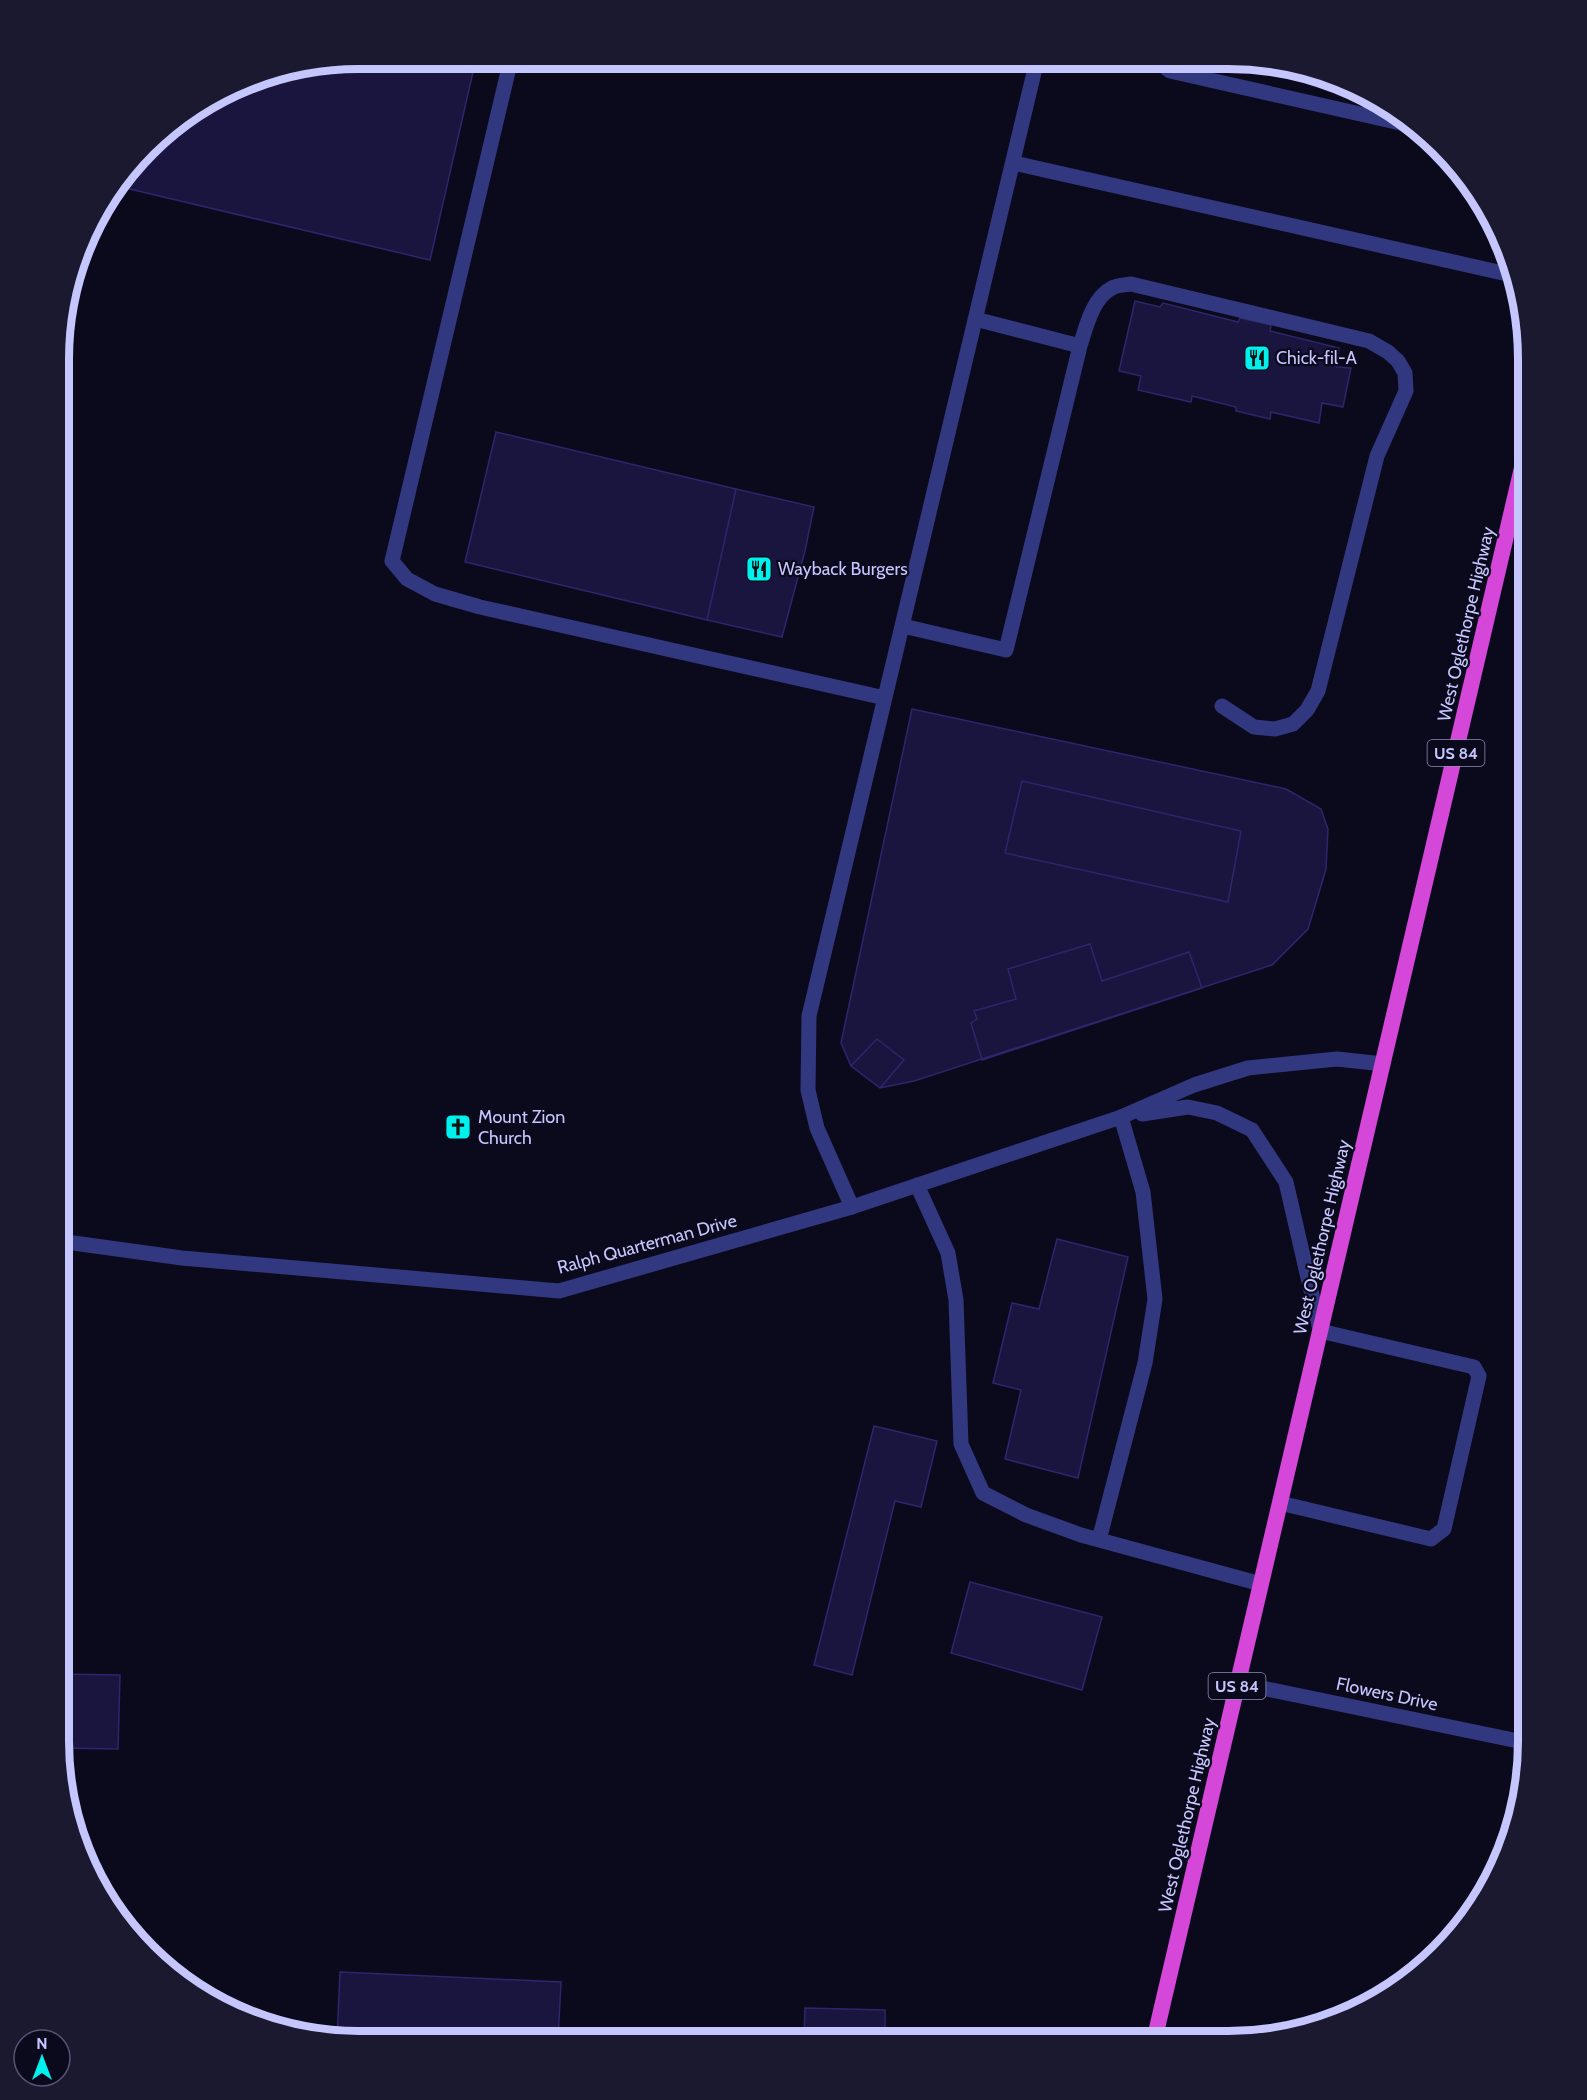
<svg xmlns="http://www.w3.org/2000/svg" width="1587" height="2100" font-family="Cabin,sans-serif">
  <rect width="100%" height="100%" fill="#0b0a1d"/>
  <path fill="#19153f" stroke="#2c266c" stroke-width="1.5" d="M359 58 476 59 430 260 117 186 161 133 262 75Z
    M1135 301 1160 307 1163 303 1238 322 1240 318 1271 325 1270 331 1339 348 1337 367 1351 368 1343 407 1322 403 1319 423 1271 412 1270 419 1236 411V407L1192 396 1191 402 1138 390 1141 376 1119 371Z
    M496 432 736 489 707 620 465 562Z
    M736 489 814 507 805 551 782 637 707 620Z
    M912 709 1286 789 1321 809 1328 829 1326 869 1308 929 1272 965 914 1081 880 1088 851 1066 841 1043Z
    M1022 781 1241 831 1228 902 1005 853Z
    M1090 944 1102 981 1189 952 1202 988 982 1060 971 1023 977 1019 974 1011 1016 999 1008 969Z
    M877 1039 904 1060 880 1088 851 1066Z
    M1057 1239 1128 1257 1078 1478 1005 1459 1021 1390 993 1383 1012 1303 1039 1309Z
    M874 1426 937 1441 921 1507 895 1501 852 1675 814 1665Z
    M970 1582 1102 1617 1082 1690 951 1653Z
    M59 1674 120 1675 118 1749 59 1748Z
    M340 1972 561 1982 558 2040 337 2039Z
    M805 2008 885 2010V2041L804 2040Z"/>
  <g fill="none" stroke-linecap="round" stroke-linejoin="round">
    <path stroke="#32387f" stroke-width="15" d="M511 59 392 561 407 579 435 594 480 607 885 698
      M1157 61 1170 71 1418 127
      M1014 163 1516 276
      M1080 346C1086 327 1093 297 1112 288 1117 285 1125 285 1131 284L1369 341 1388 352 1398 361 1405 373 1406 391 1377 456 1318 691 1307 710 1293 724 1275 729 1254 727 1222 706
      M903 626 1006 650 1080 346 975 319
      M917 1185 948 1253 956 1300 961 1444 983 1493 1026 1515 1081 1535 1261 1584
      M852 1207 817 1128 808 1090 809 1016 1037 60
      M1280 1503 1431 1539 1444 1529 1479 1376 1474 1367 1320 1331
      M1099 1540 1145 1363 1155 1299 1143 1192 1121 1117"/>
    <path stroke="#32387f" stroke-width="15" d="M1142 1114 1188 1107 1217 1113 1252 1130 1286 1182 1320 1330
      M59 1241 182 1258 559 1291 852 1207 1121 1117 1194 1085 1248 1068 1337 1059 1383 1064
      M1238 1683 1528 1743"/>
    <path stroke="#d447d8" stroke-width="16" d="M1154 2041 1528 442"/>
  </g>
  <defs>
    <symbol id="restaurant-square" viewBox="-11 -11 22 22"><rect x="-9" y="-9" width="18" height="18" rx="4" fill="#00f1ed" stroke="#0b0a1d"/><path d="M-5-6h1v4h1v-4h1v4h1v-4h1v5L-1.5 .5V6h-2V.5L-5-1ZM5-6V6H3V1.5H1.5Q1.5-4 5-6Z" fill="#111"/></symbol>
    <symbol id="church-square" viewBox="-11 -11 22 22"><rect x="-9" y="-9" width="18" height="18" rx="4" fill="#00f1ed" stroke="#0b0a1d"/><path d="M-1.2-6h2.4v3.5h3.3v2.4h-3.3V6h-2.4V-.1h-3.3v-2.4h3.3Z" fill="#111"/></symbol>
  </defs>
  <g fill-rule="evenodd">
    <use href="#restaurant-square" x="1242" y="343" width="30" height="30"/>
    <use href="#restaurant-square" x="744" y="554" width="30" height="30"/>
    <use href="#church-square" x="443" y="1112" width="30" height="30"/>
  </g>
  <g text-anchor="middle" stroke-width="4.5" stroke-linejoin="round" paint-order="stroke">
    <g fill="#0b0a1d" stroke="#8e8ebb" stroke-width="1.5">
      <rect x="1427.5" y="740" width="57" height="26" rx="4.5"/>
      <rect x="1208.5" y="1673" width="57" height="26" rx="4.5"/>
    </g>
    <g font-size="16" font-weight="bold" fill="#c6c6ff">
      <text x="1456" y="759">US 84</text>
      <text x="1237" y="1692">US 84</text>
    </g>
    <g font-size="18" fill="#c6c6ff" stroke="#0b0a1d" text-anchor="start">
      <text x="1276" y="364">Chick-fil-A</text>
      <text x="778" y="575">Wayback Burgers</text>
      <text x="478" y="1123">Mount Zion<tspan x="478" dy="21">Church</tspan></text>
    </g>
    <g font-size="18" fill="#c6c6ff" stroke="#0b0a1d">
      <text transform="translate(1466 624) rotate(-77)" y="6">West Oglethorpe Highway</text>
      <text transform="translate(1322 1237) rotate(-77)" y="6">West Oglethorpe Highway</text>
      <text transform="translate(647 1244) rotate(-15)" y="6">Ralph Quarterman Drive</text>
      <text transform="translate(1387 1694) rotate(12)" y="6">Flowers Drive</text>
      <text transform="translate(1187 1815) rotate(-77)" y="6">West Oglethorpe Highway</text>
    </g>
  </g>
  <path d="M0 0H1587V2100H0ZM359 69H1228A290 290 0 0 1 1518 359V1741A290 290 0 0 1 1228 2031H359A290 290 0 0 1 69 1741V359A290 290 0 0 1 359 69Z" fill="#1a192f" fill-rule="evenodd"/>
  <path fill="none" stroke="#c6c6ff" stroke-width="8" d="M359 69H1228A290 290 0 0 1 1518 359V1741A290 290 0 0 1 1228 2031H359A290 290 0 0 1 69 1741V359A290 290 0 0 1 359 69Z"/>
  <g transform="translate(42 2058)"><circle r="28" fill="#0b0a1d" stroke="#565577" stroke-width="1.5"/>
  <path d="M0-4.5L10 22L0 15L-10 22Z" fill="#00f1ed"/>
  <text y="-9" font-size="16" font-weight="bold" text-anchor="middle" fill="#c6c6ff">N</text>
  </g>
</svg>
